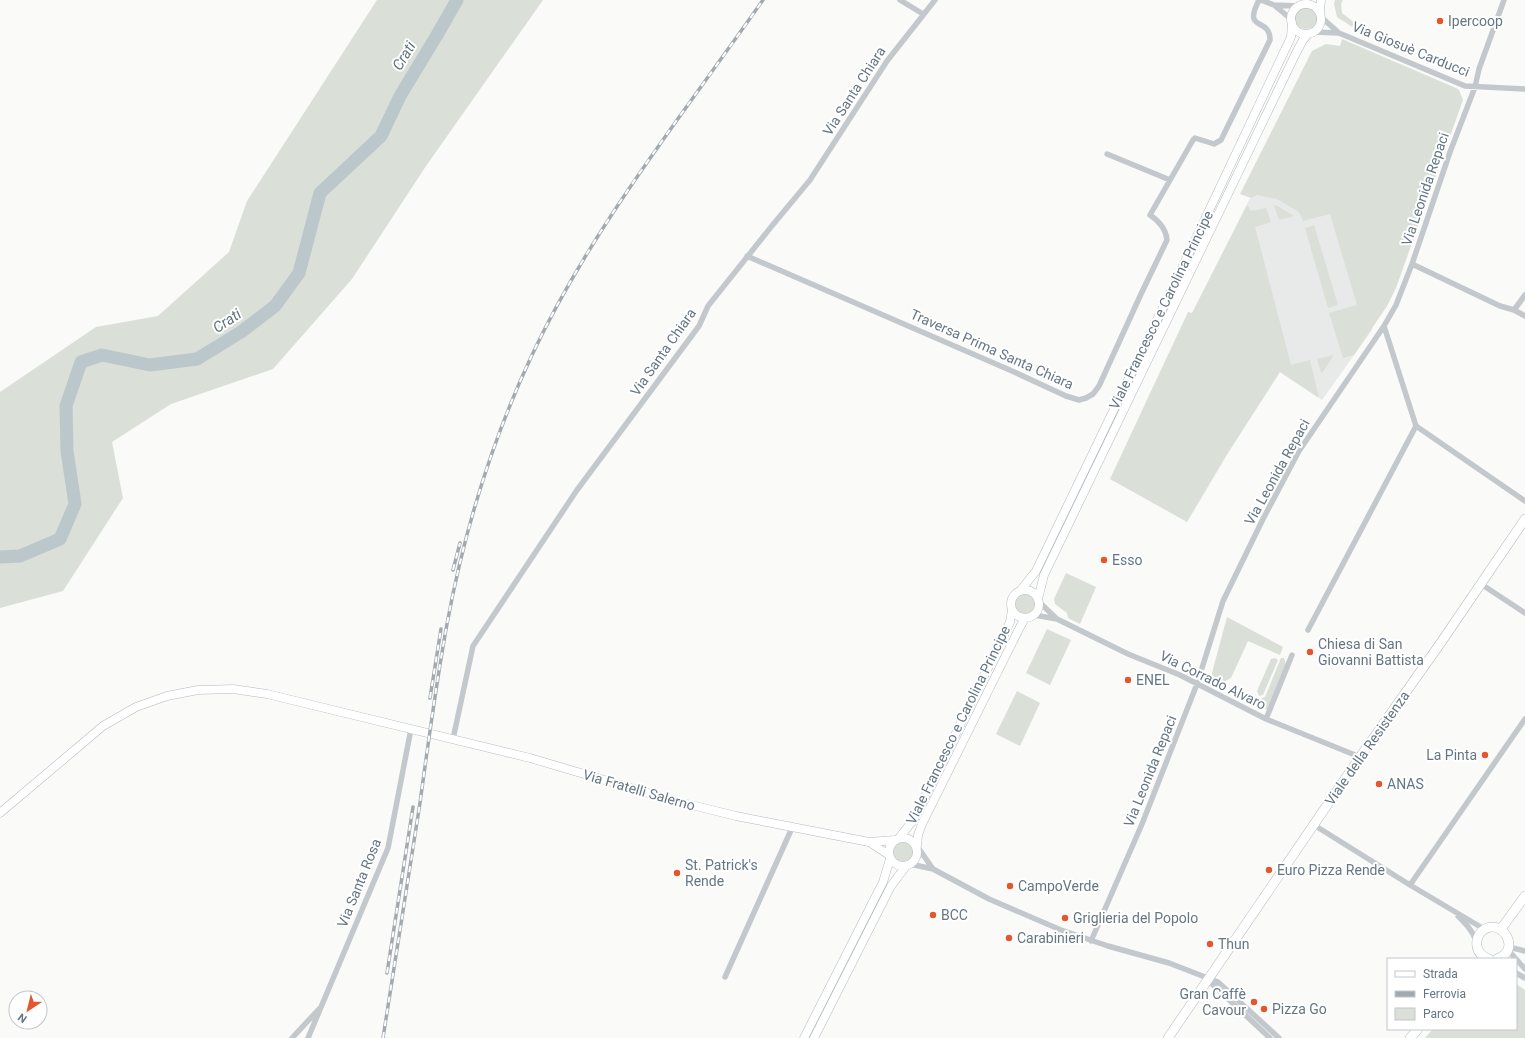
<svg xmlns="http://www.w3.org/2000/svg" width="1525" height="1038" font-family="Roboto,sans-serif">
  <rect width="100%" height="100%" fill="#fafaf8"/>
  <path fill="#e8e9e9" d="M1258 182 1359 222 1372 330 1322 400 1192 314Z"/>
  <path fill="#dadfd7" d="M377 0H543L426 166 352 279 273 369 171 404 112 442 123 498 63 591 0 608V392L96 327 158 316 229 252 247 201Z
    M1335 0H1343L1341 4 1342 13 1356 24 1354 28 1337 17 1334 4Z
    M1295 18a11 11 0 1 1 22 0a11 11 0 1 1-22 0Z
    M1342 39 1456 88 1459 90 1463 100 1396 288 1387 306 1354 355 1343 358 1329 313 1357 305 1330 214 1303 221 1299 212 1277 199 1257 195 1251 198 1240 194 1312 51 1326 44 1340 46Z
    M1247 205 1251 211 1266 208 1271 222 1255 227 1291 365 1310 360 1319 398 1280 372 1228 453 1187 522 1110 479 1188 312 1192 313Z
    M1276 205 1294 216 1279 220 1274 206Z
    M1314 225 1338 305 1328 308 1305 228Z
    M1334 355 1322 373 1321 372 1317 359Z
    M1066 573 1096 587 1080 624 1068 618 1067 613 1055 604 1054 599Z
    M1014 604a11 11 0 1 1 22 0a11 11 0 1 1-22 0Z
    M1227 617 1283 647 1280 655 1248 641 1231 678 1215 687 1209 684Z
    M1047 629 1071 640 1050 685 1026 673Z
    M1275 658 1278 660 1263 695 1259 696 1257 691 1271 659Z
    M1281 658H1284L1286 665 1267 710 1263 708 1260 699 1265 697Z
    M1017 691 1040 703 1020 746 996 734Z
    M892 853a11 11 0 1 1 22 0a11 11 0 1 1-22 0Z
    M1516 984 1525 990V1038H1425L1433 1029H1516Z"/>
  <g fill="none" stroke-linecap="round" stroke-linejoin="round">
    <path stroke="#bbc7cb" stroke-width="13" d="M0 557 20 556 60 539 75 504 67 451 66 406 81 362 102 355 150 365 197 359 241 332 275 306 299 273 320 193 381 136 400 96 437 35 457 0"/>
    <defs>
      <path id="secondary" d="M1291 19a15 15 0 1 1 30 0a15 15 0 1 1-30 0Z
        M1320 12 1321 0
        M1011 604a14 14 0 1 1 28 0a14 14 0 1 1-28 0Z
        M1020 591 1036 571 1171 291 1291 37 1292 23
        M1038 599 1044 575 1296 53 1303 40 1308 34
        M0 813 103 726 136 707 167 696 198 690 233 689 267 694 530 758 675 801 736 816 869 842 895 840
        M889 852a14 14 0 1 1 28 0a14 14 0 1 1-28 0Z
        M899 838 914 819 1005 633 1010 622 1012 610
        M869 842 889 855
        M917 846 918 835 922 824 1020 627 1025 618
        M804 1038 883 882 890 859
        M814 1038 891 886 906 866"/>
      <path id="primary" d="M1501 929 1525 896
        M1489 959C1483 957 1478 953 1477 946 1476 941 1478 935 1481 932 1499 914 1524 949 1497 959
        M1168 1038 1360 757 1442 641 1525 519
        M1410 1038 1418 1029"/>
    </defs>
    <use href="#secondary" stroke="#b3babf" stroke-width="9"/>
    <use href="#primary" stroke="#b5babe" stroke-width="10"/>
    <path stroke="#c3c8cc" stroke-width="5.5" d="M900 0 923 14
      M1261 0 1274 5 1292 20
      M1274 5 1300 6
      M1321 17 1339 33
      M1313 32 1339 33 1465 86 1525 89
      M1107 154 1170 180
      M747 256 1012 371 1066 396 1079 400 1086 398 1093 394 1099 386 1141 294 1167 240C1166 229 1159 221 1150 215L1193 140 1195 138 1214 144 1221 140 1270 40C1270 16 1242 33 1259 0
      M1412 264 1500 306 1514 310 1525 316
      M1514 310 1525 295
      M1384 326 1416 426 1525 501
      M1481 584 1525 613
      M1038 601 1057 619
      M1034 615 1057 619 1128 654 1180 675 1266 719 1360 757
      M1308 630 1416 426
      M1266 719 1292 655
      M453 739 473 646 577 490 699 326 708 306 771 227 810 180 887 61 935 0
      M1314 825 1410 885 1484 929
      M917 846 933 869
      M910 864 933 869 989 899 1061 930 1108 946 1169 963 1218 982 1279 1038
      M1410 885 1525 719
      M1458 916C1466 924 1473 931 1476 941
      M1091 941 1142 824 1197 684 1223 601 1263 519 1299 451 1384 326 1396 305 1412 264 1450 152 1475 87 1479 69 1504 0
      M1509 947 1525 951
      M1508 950 1525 969
      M1516 973 1525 978
      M725 977 792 828
      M1210 978 1213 985 1270 1038
      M292 1038 319 1009
      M308 1038 388 848 411 729"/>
    <use href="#secondary" stroke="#fff" stroke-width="8"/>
    <use href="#primary" stroke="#fff" stroke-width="9"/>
    <defs>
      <path id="rail" d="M453 570 460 543
        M430 698 441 629
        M387 973 413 807
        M383 1038C395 960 408 882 420 803 428 744 436 684 447 624 464 532 492 440 532 355 592 227 682 116 763 0"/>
    </defs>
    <use href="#rail" stroke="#a2aab0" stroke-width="3.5"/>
    <use href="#rail" stroke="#fff" stroke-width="2" stroke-dasharray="6" stroke-linecap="butt"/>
  </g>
  <g fill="#e4572e" stroke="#fff" stroke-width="1.5">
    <circle cx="1440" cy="21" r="4"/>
    <circle cx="1104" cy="560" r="4"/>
    <circle cx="1310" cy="652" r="4"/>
    <circle cx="1128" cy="680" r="4"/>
    <circle cx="1485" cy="755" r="4"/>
    <circle cx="1379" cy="784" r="4"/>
    <circle cx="1269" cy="870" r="4"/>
    <circle cx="677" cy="873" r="4"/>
    <circle cx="1010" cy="886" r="4"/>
    <circle cx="933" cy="915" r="4"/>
    <circle cx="1065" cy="918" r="4"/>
    <circle cx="1009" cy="938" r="4"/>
    <circle cx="1210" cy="944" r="4"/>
    <circle cx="1254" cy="1002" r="4"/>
    <circle cx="1264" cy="1009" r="4"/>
  </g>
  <g text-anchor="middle" stroke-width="4" stroke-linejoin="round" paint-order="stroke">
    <g font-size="14" fill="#657683" stroke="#fff" text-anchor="start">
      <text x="1448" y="26">Ipercoop</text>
      <text x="1112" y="565">Esso</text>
      <text x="1318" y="649">Chiesa di San<tspan x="1318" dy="16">Giovanni Battista</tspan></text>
      <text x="1136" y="685">ENEL</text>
      <text x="1477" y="760" text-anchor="end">La Pinta</text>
      <text x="1387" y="789">ANAS</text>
      <text x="685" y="870">St. Patrick's<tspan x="685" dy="16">Rende</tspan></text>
      <text x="1277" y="875">Euro Pizza Rende</text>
      <text x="1018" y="891">CampoVerde</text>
      <text x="941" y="920">BCC</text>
      <text x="1073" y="923">Griglieria del Popolo</text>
      <text x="1017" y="943">Carabinieri</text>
      <text x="1218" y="949">Thun</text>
      <text x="1246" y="999" text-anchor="end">Gran Caffè<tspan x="1246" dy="16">Cavour</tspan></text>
      <text x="1272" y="1014">Pizza Go</text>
    </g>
    <g font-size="14" fill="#657683" stroke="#fff">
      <text transform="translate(1411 49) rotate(22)" y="5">Via Giosuè Carducci</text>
      <text transform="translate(854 91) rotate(-57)" y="5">Via Santa Chiara</text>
      <text transform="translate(1425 189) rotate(-71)" y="5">Via Leonida Repaci</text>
      <text transform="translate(1161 310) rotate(-64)" y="5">Viale Francesco e Carolina Principe</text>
      <text transform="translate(992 349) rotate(24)" y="5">Traversa Prima Santa Chiara</text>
      <text transform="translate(663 352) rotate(-55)" y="5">Via Santa Chiara</text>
      <text transform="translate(1277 472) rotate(-61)" y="5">Via Leonida Repaci</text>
      <text transform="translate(1213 680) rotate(26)" y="5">Via Corrado Alvaro</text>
      <text transform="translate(958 725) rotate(-64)" y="5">Viale Francesco e Carolina Principe</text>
      <text transform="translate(1367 748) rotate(-55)" y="5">Viale della Resistenza</text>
      <text transform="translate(1150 771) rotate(-68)" y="5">Via Leonida Repaci</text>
      <text transform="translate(639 790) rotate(16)" y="5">Via Fratelli Salerno</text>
      <text transform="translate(359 883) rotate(-68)" y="5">Via Santa Rosa</text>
    </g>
    <g font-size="15" font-style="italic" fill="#60757c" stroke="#fff">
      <text transform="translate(404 56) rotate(-59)" y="5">Crati</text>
      <text transform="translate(227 321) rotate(-34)" y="5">Crati</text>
    </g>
  </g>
  <rect x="1387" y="958" width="130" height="72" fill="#ffffff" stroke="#c1c8cd"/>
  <rect x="1395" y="971" width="20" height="6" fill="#ffffff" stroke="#c1c8cd"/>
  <text x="1423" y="978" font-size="12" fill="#657683">Strada</text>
  <rect x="1395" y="991" width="20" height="6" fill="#a2aab0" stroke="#c1c8cd"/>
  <text x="1423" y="998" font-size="12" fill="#657683">Ferrovia</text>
  <rect x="1395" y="1008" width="20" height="12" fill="#dadfd7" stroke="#c1c8cd"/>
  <text x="1423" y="1018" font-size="12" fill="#657683">Parco</text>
  <g transform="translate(28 1010) rotate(215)"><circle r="19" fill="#ffffff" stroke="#c1c8cd"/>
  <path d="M0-3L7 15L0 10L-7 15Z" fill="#e4572e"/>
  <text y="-6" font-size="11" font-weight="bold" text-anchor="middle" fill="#657683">N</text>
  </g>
</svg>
